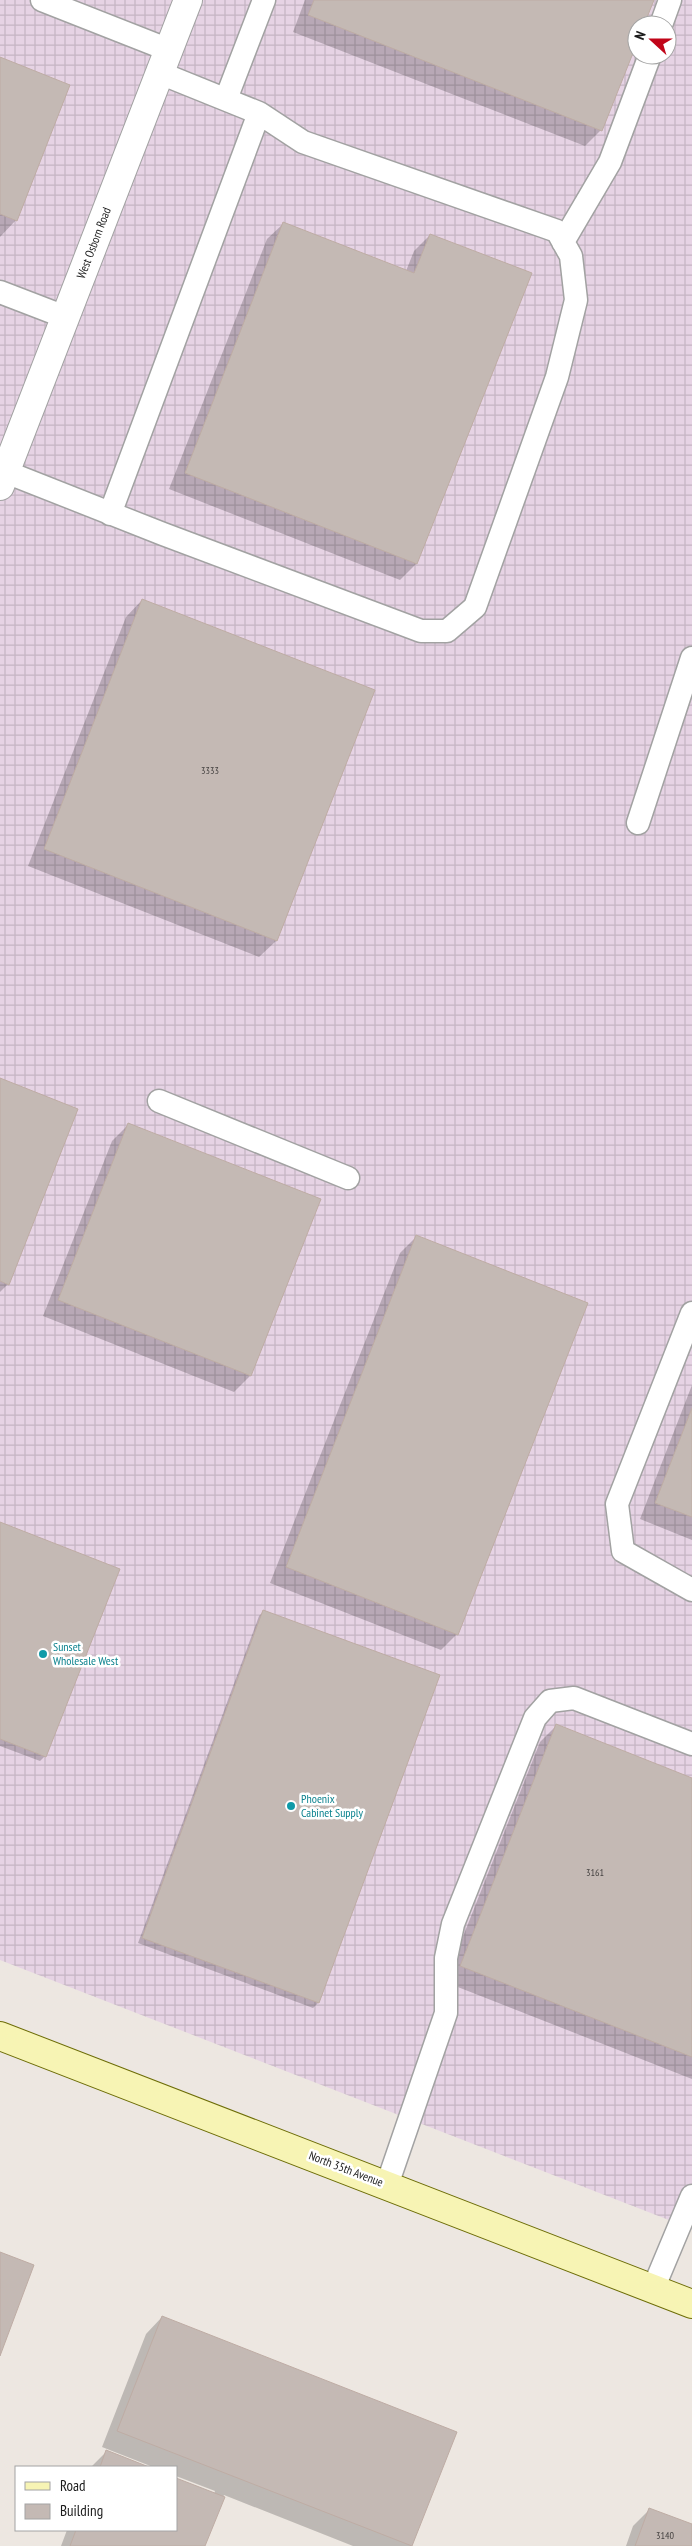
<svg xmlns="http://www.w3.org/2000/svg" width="692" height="2546" font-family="'PT Sans Narrow',sans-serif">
  <defs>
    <pattern id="industrial-grid" width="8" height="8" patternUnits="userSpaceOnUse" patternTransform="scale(1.25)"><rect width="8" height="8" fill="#e6d3e4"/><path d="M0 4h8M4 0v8" fill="none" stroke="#c5b5c3"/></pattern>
  </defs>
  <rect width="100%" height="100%" fill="#ede7e1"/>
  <path fill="url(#industrial-grid)" fill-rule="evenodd" d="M0 0H692V2229L0 1960ZM637 25H667V55H637Z"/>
  <path fill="#0003" d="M305 0H652L643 25H637V39L601 130 585 146 293 32Z
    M0 59 16 220 0 237Z
    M284 223 406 271 414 251 430 235 416 564 400 580 169 489 267 239Z
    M142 600 374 691 276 941 259 957 28 866 126 617Z
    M0 1080 8 1284 0 1292Z
    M128 1125 319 1200 250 1376 234 1392 43 1316 112 1141Z
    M416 1237 457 1634 441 1650 270 1583 400 1253Z
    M692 1385V1540L640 1519Z
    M0 1523 45 1756 40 1761 0 1746Z
    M264 1611 439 1676 318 2003 313 2008 138 1943 259 1616Z
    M556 1726 692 1779V2079L445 1982 540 1742Z
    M162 2317 455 2433 411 2546H353L224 2495 204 2546H61L67 2530H176L214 2494 215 2491 176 2476V2467H153L102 2447 146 2334Z
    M106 2452 146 2467H91Z
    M650 2509 692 2526V2546H626L633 2526Z"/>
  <path fill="#c4b9b4" stroke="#beaca4" d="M314 0H654L644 25H637V43L602 131 308 15Z
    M0 57 70 85 17 221 0 214Z
    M283 222 414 273 430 234 532 273 417 564 185 473Z
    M142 599 375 690 277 941 44 849Z
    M0 1078 78 1109 9 1285 0 1281Z
    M128 1123 321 1199 251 1376 58 1300Z
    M416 1235 588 1303 458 1635 286 1567Z
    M692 1408V1517L655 1503Z
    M0 1522 120 1569 46 1757 0 1739Z
    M263 1610 440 1675 319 2003 142 1938Z
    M556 1724 692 1778V2057L460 1966Z
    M0 2252 34 2265 0 2356Z
    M162 2316 457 2432 412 2546 117 2431Z
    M106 2450 149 2467H100Z
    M176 2478 225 2497 205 2546H70L76 2530H176Z
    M649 2508 692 2524V2546H635Z"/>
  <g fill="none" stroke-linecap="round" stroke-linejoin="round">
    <defs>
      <path id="service" d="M42 0 169 50
        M661 25 670 0
        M226 99 264 0
        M563 242 610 162 650 55
        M0 292 65 317
        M6 472 163 534 421 631H447L475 607 557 377 576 300 571 256 557 231 303 142 259 113
        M110 514 259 113 160 73
        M638 823 692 658
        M159 1101 348 1178
        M692 1313 617 1504 623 1551 692 1590
        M387 2185 446 2013V1958L453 1924 535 1718 550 1701 574 1698 692 1744
        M653 2289 692 2196"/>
      <path id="tertiary" d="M0 486 188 0"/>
      <path id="secondary" d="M0 2036 692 2304"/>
    </defs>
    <use href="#service" stroke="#a2a2a2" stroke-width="25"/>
    <use href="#tertiary" stroke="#a2a2a2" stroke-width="30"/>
    <use href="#secondary" stroke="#6d6d07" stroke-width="30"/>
    <use href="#service" stroke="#fff" stroke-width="22"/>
    <use href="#tertiary" stroke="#fff" stroke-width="28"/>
    <use href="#secondary" stroke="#f7f4b4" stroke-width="28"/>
  </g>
  <g fill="#0f9aa8" stroke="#fff" stroke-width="2">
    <circle cx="43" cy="1654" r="5"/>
    <circle cx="291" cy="1806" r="5"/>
  </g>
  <g text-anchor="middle" stroke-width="5" stroke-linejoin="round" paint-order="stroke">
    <g font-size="10" fill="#454241">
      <text x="210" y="774">3333</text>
      <text x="595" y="1876">3161</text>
      <text x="665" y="2539">3140</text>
    </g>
    <g font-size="12" fill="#1b1b1b" stroke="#fff">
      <text transform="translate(94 243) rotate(-69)" y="4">West Osborn Road</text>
      <text transform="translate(346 2169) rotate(21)" y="4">North 35th Avenue</text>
    </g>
    <g font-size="12" fill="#0d838f" stroke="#fff" text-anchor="start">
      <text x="53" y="1651">Sunset<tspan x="53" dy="14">Wholesale West</tspan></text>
      <text x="301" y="1803">Phoenix<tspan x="301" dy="14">Cabinet Supply</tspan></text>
    </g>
  </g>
  <rect x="15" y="2466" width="162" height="65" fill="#ffffff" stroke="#a4a4a4"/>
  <rect x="25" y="2482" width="25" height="8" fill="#f7f4b4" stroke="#a4a4a4"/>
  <text x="60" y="2491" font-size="15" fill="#1b1b1b">Road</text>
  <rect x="25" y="2504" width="25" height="15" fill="#c4b9b4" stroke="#a4a4a4"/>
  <text x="60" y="2516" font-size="15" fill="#1b1b1b">Building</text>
  <g transform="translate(652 40) rotate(291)"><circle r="24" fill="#ffffff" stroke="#a4a4a4"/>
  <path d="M0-4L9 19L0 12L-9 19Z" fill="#c10519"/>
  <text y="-8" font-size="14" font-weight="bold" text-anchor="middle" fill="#1b1b1b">N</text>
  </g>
</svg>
